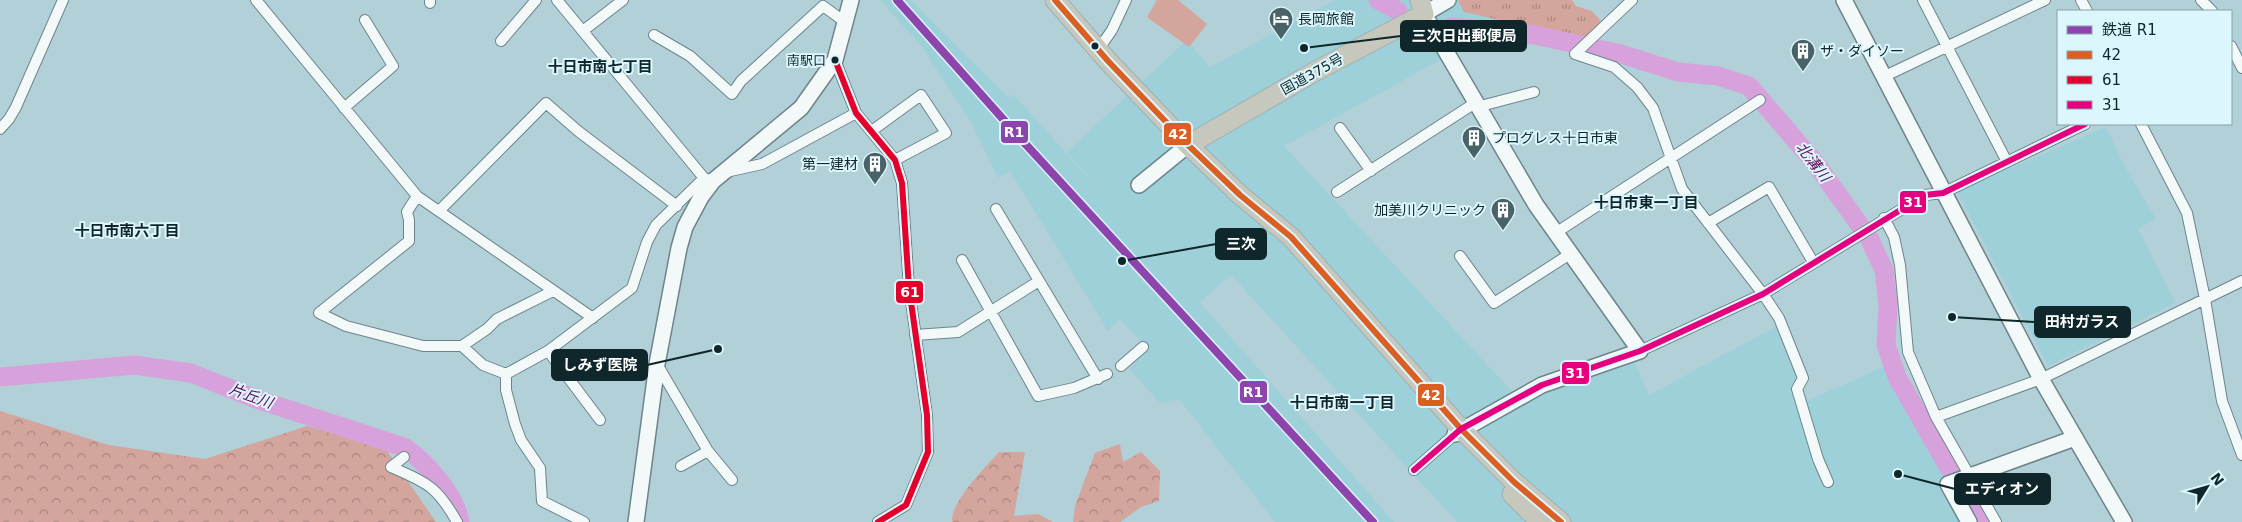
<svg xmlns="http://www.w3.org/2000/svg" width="2242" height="522" font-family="'DejaVu Sans','Noto Sans JP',sans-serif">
  <defs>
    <pattern id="forest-crowns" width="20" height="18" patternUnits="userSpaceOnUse" patternTransform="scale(1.25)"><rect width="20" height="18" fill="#d3a59d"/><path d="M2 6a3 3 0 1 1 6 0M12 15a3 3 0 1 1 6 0" fill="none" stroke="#aa8680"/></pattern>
    <pattern id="park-tufts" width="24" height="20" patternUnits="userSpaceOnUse" patternTransform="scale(1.25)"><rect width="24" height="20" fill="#d3a59d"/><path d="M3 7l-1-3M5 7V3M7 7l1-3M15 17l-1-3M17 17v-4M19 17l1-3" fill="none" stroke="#aa8680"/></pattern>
  </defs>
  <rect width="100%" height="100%" fill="#b2d0d7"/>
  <path fill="#9ed0da" d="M880 0H911L1009 98 1013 94 1120 213 1067 152 1187 40 1210 67 1335 0H1484L1500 27 1284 146 1519 399 1631 353 1649 395 1781 324 1801 377 1800 404 1888 365 1898 392 1975 519 1972 522H1457L1231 275 1200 302 1181 281 1394 522H1275L1179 399 1160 403 1129 369 1149 350 1120 319 1108 331 1010 171 998 178 972 124 922 47Z
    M2106 127 2124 165 2156 219 2138 229 2175 303 2048 366 1957 191Z"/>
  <path fill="#d3a59d" d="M1157 0H1178L1207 24 1189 47 1147 17Z"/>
  <path fill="url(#forest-crowns)" d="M0 411 109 445 205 459 307 426 385 448 436 522H0Z
    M1120 444 1123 462 1141 452 1160 471 1159 501 1141 507 1120 522H1073L1075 506 1095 453Z
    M999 452H1025L1014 516 1038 514 1053 522H952C951 501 985 468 999 452Z"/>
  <path fill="url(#park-tufts)" d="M1458 0H1572L1576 6 1592 11 1601 21 1583 39 1464 12Z"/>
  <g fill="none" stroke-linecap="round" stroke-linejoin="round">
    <path stroke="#d7a2db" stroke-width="19" d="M1378 0 1398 11
      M1451 27 1535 35 1621 54 1678 72 1718 76 1749 86 1816 164 1869 238 1884 270 1888 305 1886 345 1897 377 1980 522
      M0 377 134 365 191 373 256 399 404 447C425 461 456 495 460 522"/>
    <defs>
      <path id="street" d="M256 0 417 196 593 318
        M430 0V3
        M557 0 704 178 709 180
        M1632 0 1575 54 1614 67 1637 87 1653 108 1682 189 1763 294 1779 318 1803 378 1797 389 1818 459 1828 482
        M1923 0 2006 160
        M2081 0 2087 11
        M2201 0 2212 11
        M584 30 623 0
        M654 35 690 56 732 94 741 81 823 6 845 22
        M501 41 536 0
        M2231 46 2242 68
        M1098 50 1112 30 1126 0
        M835 60 856 113 895 160 902 183 909 288 927 415 928 452 906 505 878 522
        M1883 77 2045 0
        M1477 107 1534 92
        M344 108 393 66 365 20
        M2141 124 2187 213 2205 299 2222 401 2242 455
        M1340 128 1371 171
        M0 129 9 119 16 107 63 0
        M873 130 921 95 946 133 895 160
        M726 172 762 164 856 113
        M1337 192 1475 103
        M417 196 407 212 409 220V241L319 313 346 326 423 346H462L483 365 506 374
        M996 209 1098 379
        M439 211 546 103 578 131 677 206
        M1884 218 1894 237 1900 265 1908 352 1936 417 1996 522
        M1708 223 1769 187 1813 262
        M1557 232 1760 100
        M1460 256 1494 303 1570 254
        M962 260 1038 396 1074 388 1107 374
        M915 335 958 332 1039 281
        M462 346 487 329 497 319 553 291
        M548 351 600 420
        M1640 351 1763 294 1925 195 1943 193 2085 124
        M657 364 708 451 732 480
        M1121 366 1143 347
        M506 374 548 351 632 288 647 242 656 225 704 178
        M506 374V390L515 424 521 440 540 468 542 501 584 522
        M1936 417 2041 379 2242 281
        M404 457 391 467C427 483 437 486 457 522
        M681 466 708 451
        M1414 470 1455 434"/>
      <path id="secondary" d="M1448 0 1424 14 1536 205 1640 351 1542 385 1455 434
        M1844 0 2041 379 2124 522
        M1139 185 1188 145
        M636 522 657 364 679 248 685 227 701 197 713 181 801 108 835 60 851 0
        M1969 522 1948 484 2075 438"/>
      <path id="highway" d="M1055 0 1108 61 1188 145 1240 195 1291 237 1461 429 1514 482 1561 522
        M1188 145 1316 71 1424 14 1420 0
        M1512 494 1540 522"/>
    </defs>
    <use href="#street" stroke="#6d858a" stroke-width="12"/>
    <use href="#secondary" stroke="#6d858a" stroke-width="18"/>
    <use href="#highway" stroke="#9eafb2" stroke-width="21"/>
    <use href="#street" stroke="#f3f8f9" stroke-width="10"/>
    <use href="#secondary" stroke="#f3f8f9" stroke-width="15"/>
    <use href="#highway" stroke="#c6c8be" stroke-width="19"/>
    <defs>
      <path id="bus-1" d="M1055 0 1108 61 1188 145 1240 195 1291 237 1461 429 1514 482 1561 522"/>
      <path id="bus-2" d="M835 60 856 113 895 160 902 183 909 288 927 415 928 452 906 505 878 522"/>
      <path id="bus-3" d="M1414 470 1461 429 1542 385 1640 351 1763 294 1925 195 1943 193 2085 124"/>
    </defs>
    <use href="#bus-1" stroke="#dbf6fc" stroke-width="10"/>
    <use href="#bus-2" stroke="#dbf6fc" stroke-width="10"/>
    <use href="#bus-3" stroke="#dbf6fc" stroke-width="10"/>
    <use href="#bus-1" stroke="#db5f23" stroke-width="6"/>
    <use href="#bus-2" stroke="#e4002b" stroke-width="6"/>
    <use href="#bus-3" stroke="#e5007d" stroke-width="6"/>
    <defs>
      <path id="rail-1" d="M897 0 1019 137 1373 522"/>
    </defs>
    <use href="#rail-1" stroke="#dbf6fc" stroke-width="11"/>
    <use href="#rail-1" stroke="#8e44ad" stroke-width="8"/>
  </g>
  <defs>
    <symbol id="hotel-pin" viewBox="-11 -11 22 30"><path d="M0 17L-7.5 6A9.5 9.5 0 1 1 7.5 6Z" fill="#486267" stroke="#dbf6fc"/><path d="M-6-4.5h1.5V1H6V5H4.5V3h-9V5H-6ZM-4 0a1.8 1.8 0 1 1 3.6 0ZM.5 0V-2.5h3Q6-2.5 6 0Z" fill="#fff"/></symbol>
    <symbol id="building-pin" viewBox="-11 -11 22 30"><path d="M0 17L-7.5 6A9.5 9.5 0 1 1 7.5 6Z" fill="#486267" stroke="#dbf6fc"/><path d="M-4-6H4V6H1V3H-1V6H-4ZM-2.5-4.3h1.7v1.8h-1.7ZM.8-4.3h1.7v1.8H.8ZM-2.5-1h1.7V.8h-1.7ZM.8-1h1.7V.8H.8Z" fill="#fff"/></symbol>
  </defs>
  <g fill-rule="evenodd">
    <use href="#hotel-pin" x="1267" y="5" width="28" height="38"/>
    <use href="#building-pin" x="1789" y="37" width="28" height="38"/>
    <use href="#building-pin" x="1460" y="124" width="28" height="38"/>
    <use href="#building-pin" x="861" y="150" width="28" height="38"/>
    <use href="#building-pin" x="1489" y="196" width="28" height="38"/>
  </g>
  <g fill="#0f262a" stroke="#dbf6fc" stroke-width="2">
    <circle cx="1095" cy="46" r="4.5"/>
    <circle cx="835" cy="60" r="4.5"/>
  </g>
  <g text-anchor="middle" stroke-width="4" stroke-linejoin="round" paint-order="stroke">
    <g font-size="13" fill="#0f262a" stroke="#dbf6fc" text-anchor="end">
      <text x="826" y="65">南駅口</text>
    </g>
    <g font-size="14" fill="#0f262a" stroke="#dbf6fc" text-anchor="start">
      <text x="1298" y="24">長岡旅館</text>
      <text x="1820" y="56">ザ・ダイソー</text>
      <text x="1492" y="143">プログレス十日市東</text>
      <text x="858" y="169" text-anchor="end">第一建材</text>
      <text x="1486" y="215" text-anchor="end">加美川クリニック</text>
    </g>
    <g font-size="14" fill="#0f262a" stroke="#dbf6fc">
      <text transform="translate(1312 74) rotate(-29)" y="5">国道375号</text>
    </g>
    <g font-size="15" font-weight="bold" fill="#0f262a" stroke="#dbf6fc">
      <text x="600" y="72">十日市南七丁目</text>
      <text x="1646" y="208">十日市東一丁目</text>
      <text x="127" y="236">十日市南六丁目</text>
      <text x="1342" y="408">十日市南一丁目</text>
    </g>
    <g font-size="15" font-style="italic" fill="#5c0b57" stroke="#dbf6fc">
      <text transform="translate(1813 162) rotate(52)" y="5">北溝川</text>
      <text transform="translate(251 396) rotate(20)" y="5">片丘川</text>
    </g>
  </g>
  <path fill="none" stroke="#0f262a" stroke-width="2" d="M1304 48L1401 36M1122 261L1216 244M1952 317L2035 322M718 349L647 365M1898 474L1955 489"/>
  <g fill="#0f262a" stroke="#dbf6fc" stroke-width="2">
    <circle cx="1304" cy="48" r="5"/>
    <circle cx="1122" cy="261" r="5"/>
    <circle cx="1952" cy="317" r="5"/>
    <circle cx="718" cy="349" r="5"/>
    <circle cx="1898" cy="474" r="5"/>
  </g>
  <g fill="#0f262a" stroke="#0f262a" stroke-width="2">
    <rect x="1401" y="21" width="125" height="30" rx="5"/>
    <rect x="1216" y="229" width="50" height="30" rx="5"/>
    <rect x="2035" y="307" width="95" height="30" rx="5"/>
    <rect x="552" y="350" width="95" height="30" rx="5"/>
    <rect x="1955" y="474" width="95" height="30" rx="5"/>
  </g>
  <g font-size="15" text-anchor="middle" font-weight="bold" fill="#fff">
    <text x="1464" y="41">三次日出郵便局</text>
    <text x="1241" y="249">三次</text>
    <text x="2082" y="327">田村ガラス</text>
    <text x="600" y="370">しみず医院</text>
    <text x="2002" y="494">エディオン</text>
  </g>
  <g stroke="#dbf6fc" stroke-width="2">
    <rect x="1000" y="120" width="29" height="24" rx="5" fill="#8e44ad"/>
    <rect x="1163" y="122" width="29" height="24" rx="5" fill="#db5f23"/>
    <rect x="1899" y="190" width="28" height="24" rx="5" fill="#e5007d"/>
    <rect x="895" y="280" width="29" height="24" rx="5" fill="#e4002b"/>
    <rect x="1561" y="361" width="29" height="24" rx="5" fill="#e5007d"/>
    <rect x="1239" y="380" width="29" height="24" rx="5" fill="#8e44ad"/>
    <rect x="1417" y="383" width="28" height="24" rx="5" fill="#db5f23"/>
  </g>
  <g font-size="14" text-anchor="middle" font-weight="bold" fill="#fff">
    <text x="1014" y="137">R1</text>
    <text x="1178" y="139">42</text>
    <text x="1913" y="207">31</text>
    <text x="910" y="297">61</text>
    <text x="1575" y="378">31</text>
    <text x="1253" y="397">R1</text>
    <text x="1431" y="400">42</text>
  </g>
  <rect x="2057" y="10" width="175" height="115" fill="#dbf6fc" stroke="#89a3a8"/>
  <rect x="2067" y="26" width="25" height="8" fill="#8e44ad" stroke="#89a3a8"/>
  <text x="2102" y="35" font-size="15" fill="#0f262a">鉄道 R1</text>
  <rect x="2067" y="51" width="25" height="8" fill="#db5f23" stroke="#89a3a8"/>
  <text x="2102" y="60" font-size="15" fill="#0f262a">42</text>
  <rect x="2067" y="76" width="25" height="8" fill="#e4002b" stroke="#89a3a8"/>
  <text x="2102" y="85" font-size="15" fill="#0f262a">61</text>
  <rect x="2067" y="101" width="25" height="8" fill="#e5007d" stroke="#89a3a8"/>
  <text x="2102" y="110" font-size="15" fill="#0f262a">31</text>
  <g transform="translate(2207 487) rotate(53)" stroke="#dbf6fc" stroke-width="4" paint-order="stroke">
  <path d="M0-4L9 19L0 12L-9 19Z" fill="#0f262a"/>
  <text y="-8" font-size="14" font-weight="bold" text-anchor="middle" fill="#0f262a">N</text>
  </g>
</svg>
